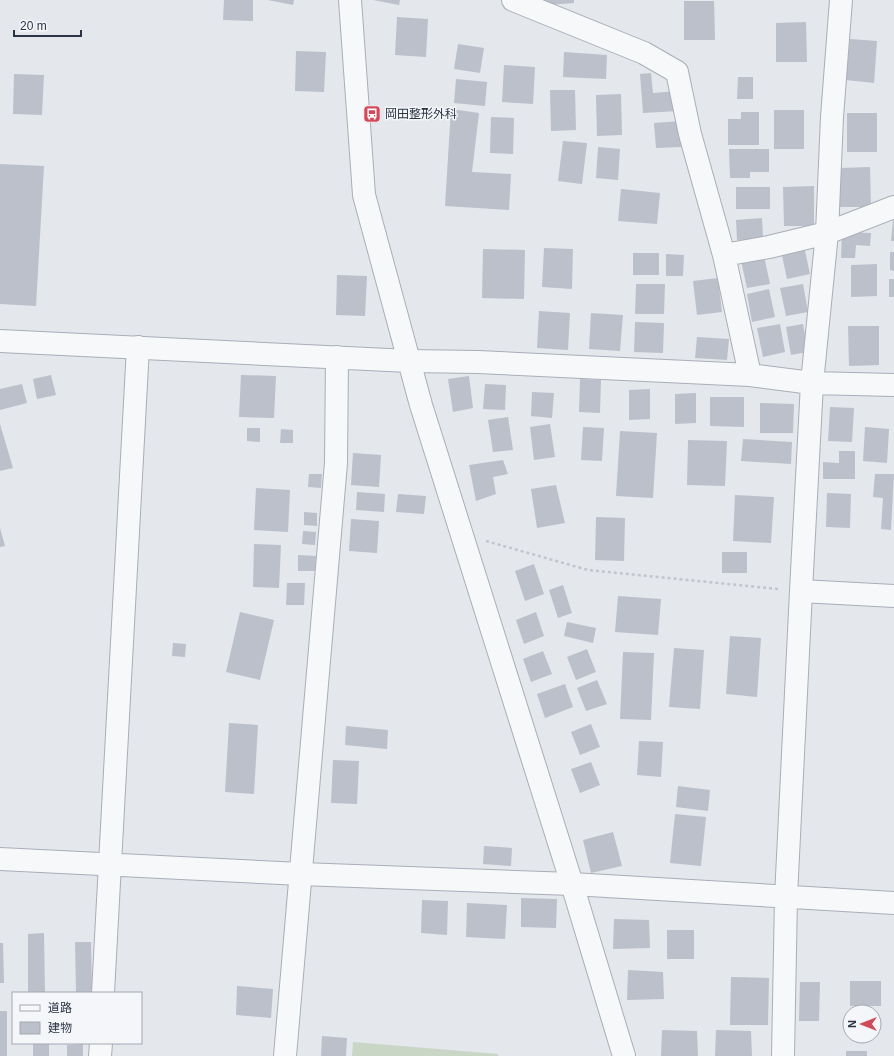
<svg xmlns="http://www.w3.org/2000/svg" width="894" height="1056" font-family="Arial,'Noto Sans JP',sans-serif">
  <rect width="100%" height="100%" fill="#e4e7ec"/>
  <path fill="#c9d6c5" d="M353 1042 498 1054V1056H352Z"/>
  <path fill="#bbc0ca" d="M224 0H253V21L223 20Z
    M268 0H294L293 5Z
    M373 0H400L399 5Z
    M534 0H574V3L535 6Z
    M684 1H714L715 40H684Z
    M397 17 428 19 426 57 395 55Z
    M806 22 807 62H776V23Z
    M850 39 877 41 874 83 846 80Z
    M458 44 484 48 480 73 454 69Z
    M296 51 326 52 324 92 295 91Z
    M564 52 607 55 606 79 563 77Z
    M504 65 535 67 533 104 502 102Z
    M651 73 653 93 677 91 678 111 643 113 640 74Z
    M14 74 44 75 42 115 13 114Z
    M738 77H753V99H737Z
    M456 79 487 82 485 106 454 103Z
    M550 90H575L576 130 551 131Z
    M621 94 622 135 597 136 596 95Z
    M451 109 479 113 472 172 511 174 509 210 445 206Z
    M774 110H804V149H774Z
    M741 112H759V145H728V119H741Z
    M847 113H877V152H847Z
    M491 117 514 118 513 154 490 153Z
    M680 121 681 147 656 148 654 123Z
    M563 141 587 143 582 184 558 181Z
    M598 147 620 149 618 180 596 178Z
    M729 149H769V172H750V178H730Z
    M0 164 44 166 36 306 0 304Z
    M870 167 871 207H840V168Z
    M814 186V226H784L783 187Z
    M736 187H770V209H736Z
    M621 189 660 193 657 224 618 221Z
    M762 218 763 239 737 240 736 220Z
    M893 220H894V241H891Z
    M842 232 871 233 870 246 856 245 855 258H841Z
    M804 246 810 274 787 279 781 251Z
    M544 248 573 249 572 289 542 287Z
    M483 249 525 250 524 299 482 298Z
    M890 252H894V271L890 270Z
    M633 253H659V275H633Z
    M666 254 684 255 683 276H666Z
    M764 256 770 284 747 288 741 261Z
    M877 264V296L851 297V265Z
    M337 275 367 276 365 316 336 315Z
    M718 278 722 312 697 315 693 281Z
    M889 279H894V297H889Z
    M636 284H665L664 314H635Z
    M803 284 808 312 786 316 780 288Z
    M769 289 775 317 752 322 747 294Z
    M539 311 570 313 568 350 537 348Z
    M591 313 623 315 620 351 589 349Z
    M635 322 664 323 663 353 634 352Z
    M780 324 785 352 763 357 757 328Z
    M803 324 808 352 791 355 786 327Z
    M848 326H879V365L849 366Z
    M697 337 729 339 727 360 695 358Z
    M51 375 56 395 37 399 33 379Z
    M241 375 276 376 274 418 239 417Z
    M469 376 473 408 453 412 448 379Z
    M580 379 601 380 600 413 579 412Z
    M22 384 27 403 0 410V389Z
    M485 384 506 385 505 410 483 409Z
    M650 389V419L629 420V390Z
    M532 392 554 393 552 418 531 416Z
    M696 393V423L675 424V394Z
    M710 397H744V427L710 426Z
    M760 403 794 404 793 433H760Z
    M830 407 854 408 852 442 828 441Z
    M508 417 513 450 493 452 488 420Z
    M0 424 13 468 0 471Z
    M550 424 555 457 534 460 530 427Z
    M583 427 604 428 602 461 581 460Z
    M865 427 889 429 887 463 863 461Z
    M247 428H260V442L247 441Z
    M281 429 293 430V443H280Z
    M620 431 657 433 653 498 616 496Z
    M743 439 792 442 791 464 741 461Z
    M688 440 727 441 725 486 687 485Z
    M839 451H855V479H823V462L839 463Z
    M353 453 381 455 379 487 351 485Z
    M503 460 508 474 493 477 496 494 476 501 469 465Z
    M309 474H322L321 488 308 487Z
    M875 474H894L891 530 881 529 883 498 873 497Z
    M556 485 565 523 537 528 531 489Z
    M256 488 290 490 288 532 254 530Z
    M357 492 385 494 384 512 356 510Z
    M827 493 851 494 850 528 826 527Z
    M398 494 426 496 424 514 396 512Z
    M735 495 774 497 771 543 733 541Z
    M304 512 317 513V526L304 525Z
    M596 517 625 518 624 561 595 560Z
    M351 519 379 521 377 553 349 551Z
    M0 528 5 546 0 547Z
    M303 531 316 532 315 545 302 544Z
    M254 544 281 545 279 588 253 587Z
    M722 552H747V573H722Z
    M298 555 316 556 315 571H298Z
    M534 564 544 594 525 601 515 571Z
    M287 583H305L304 605H286Z
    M563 585 572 613 558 618 549 590Z
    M618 596 661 599 658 635 615 632Z
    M240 612 274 620 260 680 226 672Z
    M536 612 544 636 524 644 516 620Z
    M567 622 596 628 593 643 564 636Z
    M730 636 761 638 757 697 726 694Z
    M173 643 186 644 185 657 172 656Z
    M674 648 704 650 700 709 669 707Z
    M587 649 596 672 576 680 567 657Z
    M543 651 552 674 531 682 523 659Z
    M623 652 654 653 651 720 620 719Z
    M597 680 607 704 586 711 577 688Z
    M565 684 573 707 545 718 537 694Z
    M229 723 258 725 254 794 225 792Z
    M591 724 600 747 580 755 571 732Z
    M346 726 388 730 387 749 345 745Z
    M639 741 663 742 661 777 637 775Z
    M333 760 359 761 357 804 331 803Z
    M591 762 600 785 580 793 571 769Z
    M678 786 710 790 708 811 676 807Z
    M675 814 706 817 701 866 670 863Z
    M613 832 622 866 591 873 583 840Z
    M484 846 512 848 511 866 483 864Z
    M521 898 557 899 556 928 521 927Z
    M422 900 448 901 447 935 421 933Z
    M467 903 507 905 505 939 466 937Z
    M614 919 649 920 650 948 613 949Z
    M667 930H694V959H667Z
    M44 933 45 993H28V934Z
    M75 942H91L92 993H76Z
    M0 943H3L4 983H0Z
    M628 970 663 972 664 999 627 1000Z
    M731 977 769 978 768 1025H730Z
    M850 981H881V1006H850Z
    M800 982H820L819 1021H799Z
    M237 986 273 989 271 1018 236 1015Z
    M0 1011H7V1056H0Z
    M662 1030 697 1031 698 1056H661Z
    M716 1030 751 1031 752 1056H715Z
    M322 1036 347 1038 346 1056H321Z
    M33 1043H49V1056H33Z
    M83 1044V1056H67V1045Z
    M846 1051H867V1056H846Z"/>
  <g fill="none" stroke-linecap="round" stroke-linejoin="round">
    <defs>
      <path id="minor" d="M513 0 644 53 677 72 690 134 724 255 750 375
        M724 255 769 247 827 233 894 207
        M409 361 478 362 750 375 812 383 894 385
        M801 591 894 596
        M0 859 301 874 572 884 894 903
        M103 993 138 347
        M100 1056 101 1043
        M783 1056 786 897 801 591 812 383 827 233 832 117 841 0"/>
      <path id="tertiary" d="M350 0 364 195 421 405 572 884 624 1056
        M0 341 409 361
        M285 1056 336 463 337 357"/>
    </defs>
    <use href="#minor" stroke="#a9aeb7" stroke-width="24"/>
    <use href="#tertiary" stroke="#a9aeb7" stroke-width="24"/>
    <path stroke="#c2c5cb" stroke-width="2.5" stroke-dasharray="3 3" stroke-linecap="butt" d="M486 541 588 570 778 589"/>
    <use href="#minor" stroke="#f7f8fa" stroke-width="22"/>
    <use href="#tertiary" stroke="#f7f8fa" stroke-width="22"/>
  </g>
  <defs>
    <symbol id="bus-square" viewBox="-11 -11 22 22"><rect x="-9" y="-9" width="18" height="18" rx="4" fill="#d1495b" stroke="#f4f6f9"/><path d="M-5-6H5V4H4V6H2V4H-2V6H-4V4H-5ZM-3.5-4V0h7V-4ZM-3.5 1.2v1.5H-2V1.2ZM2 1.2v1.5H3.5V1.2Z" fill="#fff"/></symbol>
  </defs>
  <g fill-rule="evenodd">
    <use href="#bus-square" x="362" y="104" width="20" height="20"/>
  </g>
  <g text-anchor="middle" stroke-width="3" stroke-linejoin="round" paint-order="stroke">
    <g font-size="12" fill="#2b3445" stroke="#f4f6f9" text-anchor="start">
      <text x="385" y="118">岡田整形外科</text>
    </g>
  </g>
  <rect x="12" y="992" width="130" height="52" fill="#f4f6f9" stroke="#a4a8b1"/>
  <rect x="20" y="1005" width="20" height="6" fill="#f7f8fa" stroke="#a4a8b1"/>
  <text x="48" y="1012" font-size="12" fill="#2b3445">道路</text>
  <rect x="20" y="1022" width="20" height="12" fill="#bbc0ca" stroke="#a4a8b1"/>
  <text x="48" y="1032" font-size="12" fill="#2b3445">建物</text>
  <g transform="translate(862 1024) rotate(270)"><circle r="19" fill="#f4f6f9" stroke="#a4a8b1"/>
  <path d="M0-3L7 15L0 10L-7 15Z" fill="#d1495b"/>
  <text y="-6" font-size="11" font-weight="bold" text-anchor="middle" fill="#2b3445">N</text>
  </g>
  <path d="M14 30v6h67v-6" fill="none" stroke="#2b3445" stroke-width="2"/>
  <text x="20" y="30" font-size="12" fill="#2b3445" stroke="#f4f6f9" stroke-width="3" paint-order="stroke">20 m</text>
</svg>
